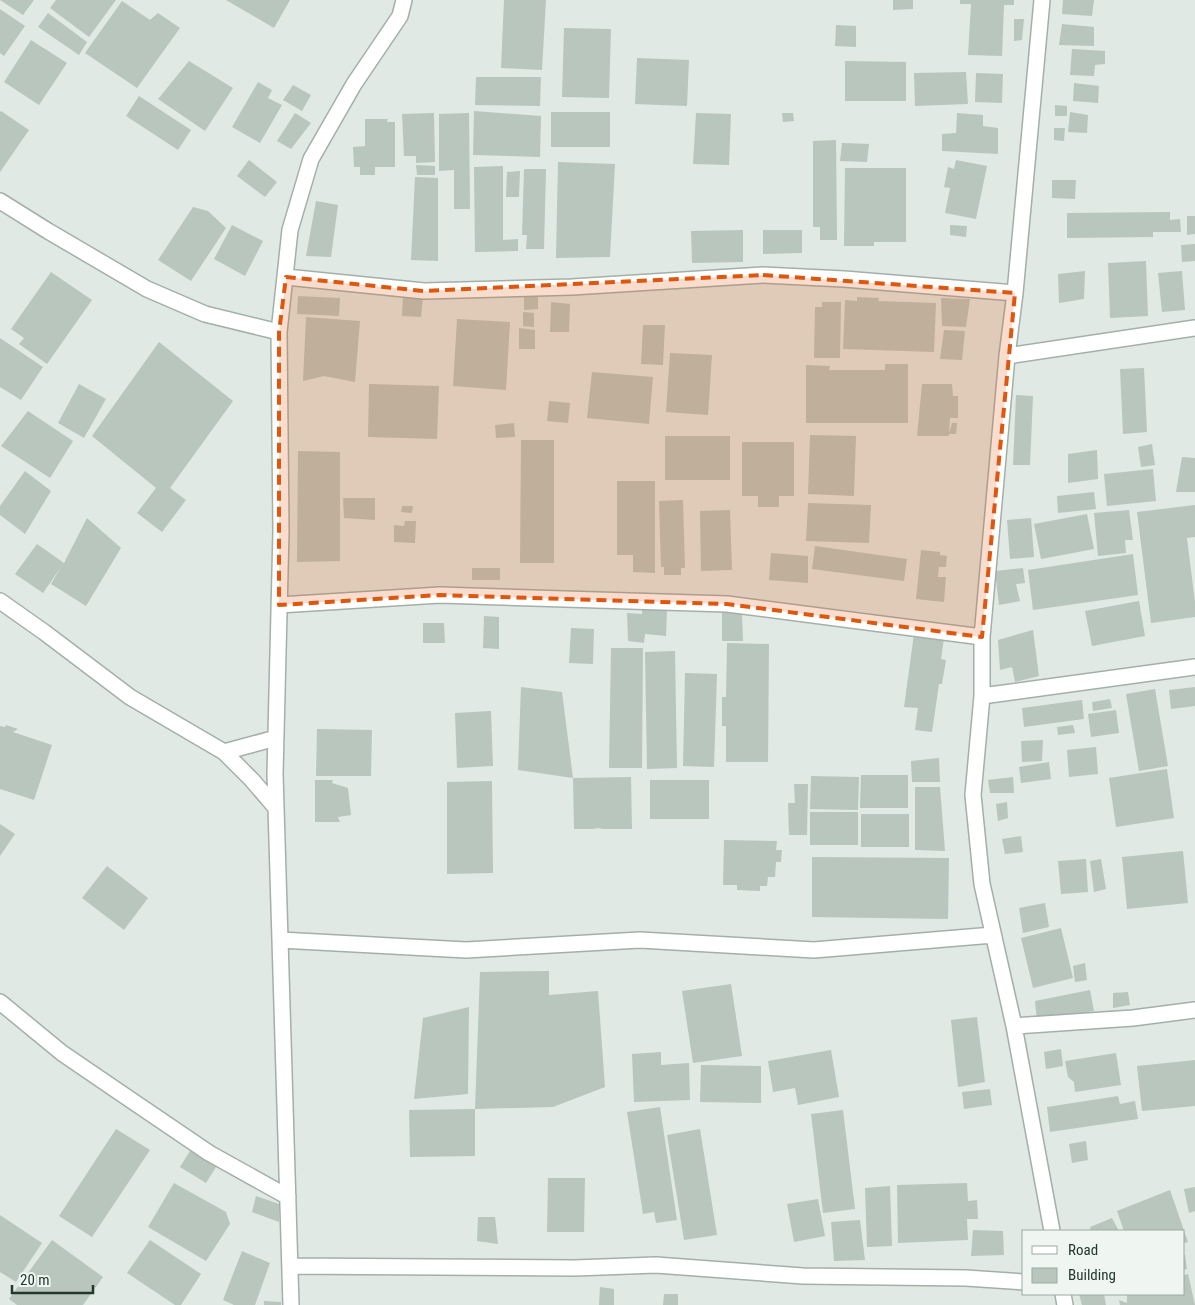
<svg xmlns="http://www.w3.org/2000/svg" width="1195" height="1305" font-family="'Roboto Condensed',sans-serif">
  <rect width="100%" height="100%" fill="#e0e9e3"/>
  <path fill="#b8c6be" d="M0 0H34L23 15Z
    M56 0H116L89 37 50 8Z
    M226 0H290L274 28Z
    M504 0H546L542 70 501 68Z
    M893 0H913V9L893 10Z
    M960 0H1014V5H1004L1002 56 968 55 971 4H960Z
    M1063 0H1094L1092 16 1062 14Z
    M122 1 150 20 158 13 180 28 137 88 85 53Z
    M0 9 25 26 4 56 0 53Z
    M48 13 87 42 79 55 38 27Z
    M1014 19H1024L1022 40 1014 41Z
    M1062 24 1094 27V46L1059 45Z
    M836 25 856 26V47L835 46Z
    M564 28 611 29 609 98 562 97Z
    M31 40 67 63 39 105 4 82Z
    M1072 49 1105 51V64L1095 65 1094 76 1070 75Z
    M637 58 689 60 687 106 635 104Z
    M189 61 233 88 205 131 158 99Z
    M845 61 906 62V101H845Z
    M966 72 968 104 915 106 914 73Z
    M976 73 1003 74 1002 103 975 102Z
    M476 77H541L540 106 475 105Z
    M258 82 272 90 268 98 282 105 260 143 232 127Z
    M1074 83 1099 86 1098 103 1073 101Z
    M293 85 311 95 302 111 283 100Z
    M139 96 191 130 178 150 126 116Z
    M1055 105 1067 106V116H1055Z
    M1 111 29 130 0 172V112Z
    M474 111 541 116 540 157 473 155Z
    M551 112H610V147H551Z
    M1070 112 1088 115 1087 133 1068 132Z
    M295 113 311 123 291 149 277 141Z
    M434 113 435 162 416 163V156H404L402 114Z
    M469 113 470 209H454V170L439 171V114Z
    M696 113 731 114 729 165 693 164Z
    M782 113H793L794 121 783 122Z
    M957 113 983 115V126L998 128V154L942 151V134L956 133Z
    M365 119H388L387 122H395V167H375V175H360V167H354L353 147 365 146Z
    M1054 128H1065L1064 141 1054 140Z
    M836 140 837 240H820V227H813V141Z
    M842 143 869 144 867 162 840 161Z
    M249 160 277 182 265 197 237 176Z
    M956 160 987 166 976 219 945 213 950 188 944 187 948 167 954 169Z
    M558 162 615 164 610 257 556 258Z
    M416 165 435 166V175H417Z
    M503 166V240L518 239V251L475 252 474 167Z
    M845 168H906V242H874V246H844Z
    M524 169H546L544 249H526L527 235H522Z
    M520 171 519 197H506L507 172Z
    M415 177 438 178V261L411 260Z
    M1052 180H1076L1075 199 1052 198Z
    M316 201 338 205 331 257 306 256Z
    M193 207 208 211 226 228 191 281 158 260Z
    M1170 212V220L1180 219 1181 232H1153V237L1067 238V213Z
    M1187 216H1195V234L1187 235Z
    M232 225 263 241 245 276 214 259Z
    M950 225 967 226 966 237 950 235Z
    M743 230V262L692 263 691 231Z
    M763 230H802V253L763 254Z
    M1195 244V261L1182 262 1181 245Z
    M1146 261 1148 316 1110 318 1108 263Z
    M1085 271 1084 299 1059 303 1058 274Z
    M1182 271 1185 310 1162 312 1158 273Z
    M51 272 92 300 47 364 19 344 24 338 11 329Z
    M524 291H538V309L524 310Z
    M298 296 340 298 339 316 297 314Z
    M403 296 423 297 421 317 402 316Z
    M857 297 879 298 878 301 936 303 934 352 843 349 845 300 857 301Z
    M941 298 970 299 966 327 942 326Z
    M551 302 570 304 569 332H550Z
    M822 302H841L840 358H814L815 307H822Z
    M523 312 534 313V327L523 326Z
    M306 317 360 321 355 382 324 376 303 381Z
    M457 319 510 322 506 390 453 386Z
    M643 325H665L663 365 641 364Z
    M519 328 535 330V349H519Z
    M944 330 965 331 962 360 940 359Z
    M0 338 43 367 21 400 0 387Z
    M159 342 233 401 170 488 186 500 162 532 137 513 156 488 92 436Z
    M670 353 712 355 708 415 666 412Z
    M885 364H908V423H806V365L830 366 829 370H885Z
    M1144 368 1147 432 1123 434 1120 369Z
    M592 372 653 377 649 424 587 418Z
    M79 384 106 399 84 438 58 423Z
    M369 384 439 386 437 439 368 437Z
    M922 384H952L953 396H958V418H950L949 436H917Z
    M1016 395 1033 396 1030 465H1013Z
    M549 401 570 403 568 423 547 421Z
    M28 411 73 441 50 478 1 446Z
    M514 423 515 437 496 438 495 425Z
    M952 423H957L956 434H949Z
    M810 435 856 436 854 496 808 494Z
    M665 436H730V480H665Z
    M521 440H554V563H520Z
    M742 442H794V496H779V507H758V496H742Z
    M1152 444 1155 465 1141 467 1138 447Z
    M1097 450 1098 479 1068 483V454Z
    M298 451 340 452V561L297 562Z
    M1182 457 1195 458V492H1176Z
    M1153 469 1156 501 1107 506 1104 474Z
    M25 471 51 491 25 534 0 515V506Z
    M617 481H655V573L633 572V555H617Z
    M1094 492 1096 509 1058 513 1057 496Z
    M343 498H375V520L344 518Z
    M683 500 685 568H681V575H664V567H661L659 501Z
    M808 503 871 505 869 543 806 541Z
    M1195 505V537L1187 538 1195 602V617L1151 623 1137 512Z
    M402 506H413L412 513 401 512Z
    M730 510 732 570 701 571 700 511Z
    M1129 510 1133 540H1125L1126 553 1098 556 1094 513Z
    M1087 514 1094 549 1041 559 1034 524Z
    M87 518 121 548 86 606 51 584 61 567 43 593 15 574 37 544 64 563Z
    M1031 518 1034 557 1010 559 1007 520Z
    M405 521H416L415 543 394 542V525L404 526Z
    M815 546 907 559 904 581 812 569Z
    M921 550 940 552V555L947 556 946 567H939L938 577H946L944 602 916 599Z
    M771 553 808 556V583L769 580Z
    M1133 554 1138 595 1033 610 1028 570Z
    M472 568H500V580H472Z
    M1023 568 1025 583 1016 584 1020 601 999 605 995 571Z
    M1139 601 1145 636 1092 646 1085 611Z
    M642 609 667 610 666 636 645 634 644 643 628 641 627 613 642 614Z
    M722 612 742 614 743 641H722Z
    M484 616 499 617V649L483 648Z
    M423 623H444L445 643H423Z
    M571 628 594 629 593 664 569 663Z
    M1033 630 1039 676 1015 682 1012 667 1000 670 998 640Z
    M914 634 944 638 941 659 946 660 942 684H939L932 732 915 730 918 708 904 707Z
    M727 643 769 644 768 762H726V726H722V697H726Z
    M611 648H643L642 768H609Z
    M675 651 677 768 647 769 645 652Z
    M685 673 717 674 714 767 683 766Z
    M521 687 562 692 573 778 518 770Z
    M1195 687V706L1171 709 1169 690Z
    M1155 689 1168 766 1139 771 1126 694Z
    M1110 699 1112 708 1093 711 1092 702Z
    M1082 700 1084 719 1024 727 1022 708Z
    M1116 710 1119 733 1091 737 1088 714Z
    M491 711 493 766 457 768 455 713Z
    M6 725 18 729 13 732 52 745 34 800 0 789V726L5 727Z
    M1073 725 1075 733 1058 735 1057 727Z
    M317 729 372 730 371 776H316Z
    M1043 740 1042 761 1022 762 1021 741Z
    M1096 747 1098 774 1069 777 1067 750Z
    M939 758 940 782H912L911 761Z
    M1049 762 1051 779 1021 783 1019 767Z
    M1167 769 1174 818 1116 827 1109 778Z
    M861 775H908V808H860Z
    M811 776 859 777 858 810 810 809Z
    M631 777 632 829H603L598 828 593 829H574L573 778Z
    M1013 777 1014 793H990L988 780Z
    M315 780H333L332 783 348 788 351 815 338 817 340 822H315Z
    M650 780H709V819H650Z
    M492 781 493 873 447 874V782Z
    M794 784H808L807 835H789L788 803H795Z
    M915 787H940L945 851 915 850Z
    M1007 802 1008 818 998 821 996 804Z
    M810 812H858V845H810Z
    M861 814H909V847H861Z
    M0 824 15 834 0 856Z
    M1021 836 1023 852 1005 854 1002 839Z
    M724 840 777 841 776 850H782L781 862H776L775 877H768L767 886H760V891L737 890V885H723Z
    M1183 851 1188 903 1127 909 1122 857Z
    M812 857 949 858 948 919 812 917Z
    M1086 859 1088 892 1061 894 1058 861Z
    M1101 859 1106 889 1094 892 1090 861Z
    M107 866 148 898 124 930 82 898Z
    M1045 903 1049 927 1023 933 1019 908Z
    M1061 928 1073 978 1033 988 1021 938Z
    M1085 963 1087 980 1075 982 1073 966Z
    M549 971V995L598 991 605 1087 553 1107 475 1109V1156L410 1157 409 1110 475 1109 480 972Z
    M731 984 742 1056 693 1063 682 991Z
    M1090 990 1094 1011 1037 1021 1035 1001Z
    M1128 992 1130 1005 1113 1008V993Z
    M469 1007 468 1094 414 1099 423 1018Z
    M977 1017 985 1082 958 1087 951 1020Z
    M1061 1049 1063 1066 1046 1069 1044 1052Z
    M831 1050 839 1097 798 1105 795 1088 773 1092 768 1061Z
    M661 1052V1065L689 1063 690 1100 634 1102 632 1054Z
    M1116 1053 1121 1085 1075 1092 1074 1082 1068 1077 1065 1061Z
    M1195 1060V1106L1142 1111 1137 1066Z
    M701 1065 761 1066V1103L700 1102Z
    M990 1089 992 1105 964 1109 962 1092Z
    M1118 1096 1120 1104 1135 1101 1138 1119 1050 1132 1047 1107Z
    M660 1107 677 1220 656 1223 654 1212 643 1214 627 1112Z
    M843 1110 855 1209 823 1213 811 1114Z
    M116 1129 150 1150 92 1237 59 1216Z
    M700 1129 717 1235 684 1240 667 1135Z
    M1086 1141 1088 1160 1072 1163 1069 1144Z
    M190 1151 216 1167 206 1183 180 1167Z
    M548 1178H585L584 1232H547Z
    M174 1183 226 1212 230 1224 206 1261 148 1227Z
    M967 1183 968 1201 977 1200 978 1219H967L968 1240 898 1243 897 1185Z
    M890 1186 892 1246 867 1247 865 1188Z
    M1195 1187V1211L1189 1213 1184 1189Z
    M1170 1190 1188 1242 1184 1243V1231H1124L1117 1211Z
    M256 1196 279 1204V1222L252 1212Z
    M818 1199 825 1236 794 1242 787 1204Z
    M0 1215 42 1243 16 1282 0 1272Z
    M478 1217H495L498 1244 477 1241Z
    M1112 1218 1119 1231H1091L1090 1227Z
    M860 1220 865 1260 834 1261 831 1222Z
    M973 1230 1003 1231 1004 1255 971 1256Z
    M52 1240 103 1277 83 1305H17L9 1299Z
    M150 1240 201 1274 181 1305H175L127 1273Z
    M242 1251 270 1263 255 1305H234L223 1300Z
    M1184 1255H1185L1187 1269 1184 1270Z
    M1188 1274 1195 1305H1120L1119 1300 1127 1303V1294H1184V1275Z
    M600 1287 614 1289V1305H599Z
    M664 1294H678V1305H663Z
    M1079 1294H1104L1106 1305H1082Z
    M264 1301 281 1302V1305H264Z"/>
  <g fill="none" stroke-linecap="round" stroke-linejoin="round">
    <defs>
      <path id="minor" d="M1042 0 1015 293 1007 356 982 637V696L973 795 982 884 1014 1026 1052 1231
        M0 201 48 231 147 289 205 314 279 332
        M286 277 424 291 572 287 763 275 844 279 1015 293
        M1007 356 1195 328
        M0 601 44 632 130 697 224 752 252 780 276 808
        M279 605 440 595 727 604 982 637
        M982 696 1195 667
        M224 752 276 738
        M280 940 466 950 640 940 814 950 993 935
        M0 1002 62 1053 125 1096 209 1153 288 1197
        M1014 1026 1133 1018 1195 1010
        M290 1266 575 1268 656 1265 803 1276 966 1278 1024 1282
        M1063 1294 1065 1305
        M291 1305 275 774 281 531 279 332 290 230 311 159 354 84 400 16 404 0"/>
    </defs>
    <use href="#minor" stroke="#a3b0a9" stroke-width="18"/>
    <use href="#minor" stroke="#fff" stroke-width="15"/>
  </g>
  <path fill="#de570e" fill-opacity="0.2" stroke="#de570e" stroke-width="4" stroke-dasharray="10 6" stroke-linejoin="round" d="M763 275 1015 293 982 637 727 604 440 595 279 605V332L286 277 424 291Z"/>
  <rect x="1022" y="1230" width="162" height="65" fill="#eff6f1" stroke="#9daaa3"/>
  <rect x="1032" y="1246" width="25" height="8" fill="#ffffff" stroke="#9daaa3"/>
  <text x="1068" y="1255" font-size="15" fill="#22372e">Road</text>
  <rect x="1032" y="1268" width="25" height="15" fill="#b8c6be" stroke="#9daaa3"/>
  <text x="1068" y="1280" font-size="15" fill="#22372e">Building</text>
  <path d="M12 1285v8h81v-8" fill="none" stroke="#22372e" stroke-width="2.5"/>
  <text x="20" y="1285" font-size="15" fill="#22372e" stroke="#eff6f1" stroke-width="4" paint-order="stroke">20 m</text>
</svg>
